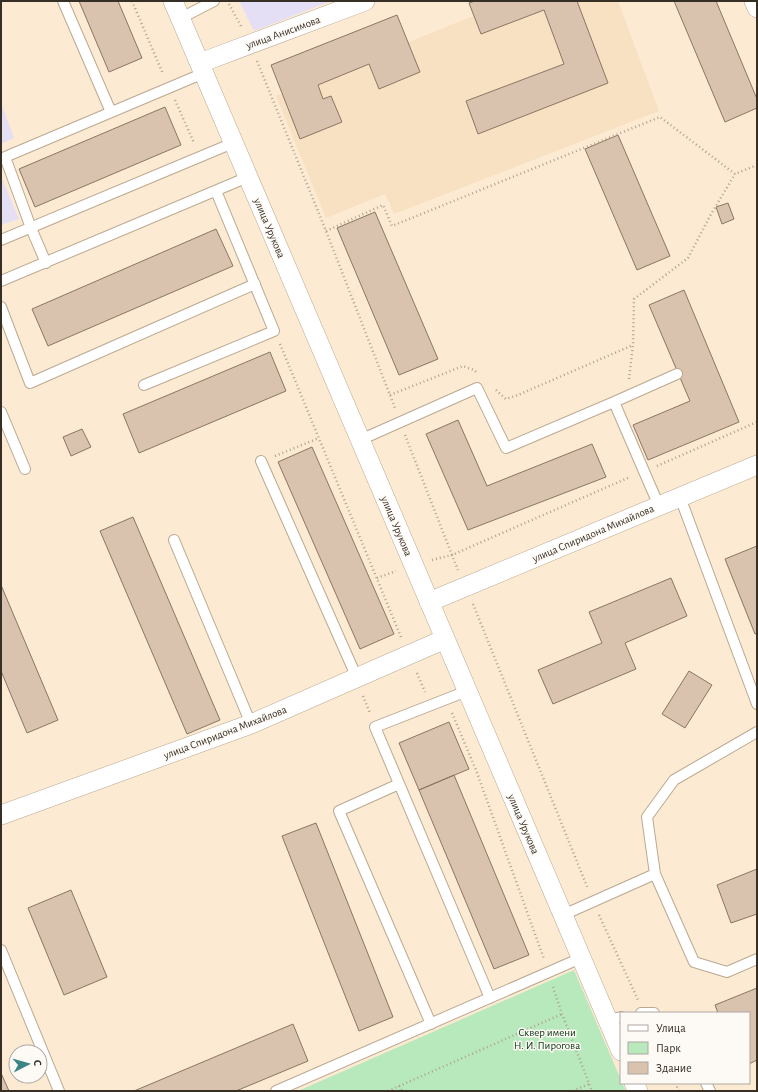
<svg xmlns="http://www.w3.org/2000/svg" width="758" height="1092" font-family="'Alegreya Sans',sans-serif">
  <rect width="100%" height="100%" fill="#fcead2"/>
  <path fill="#f8e0c2" d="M472 1H618L659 111 394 214 385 194 326 218 276 96 473 16 468 2Z"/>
  <path fill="#e5dff5" d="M239 1H331L254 31Z
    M1 103 14 138 1 144Z
    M1 176 19 219 1 225Z"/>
  <path fill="#b8e9bd" d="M574 970 621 1080V1083H622L626 1091H298Z"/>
  <path fill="#d9c2ae" stroke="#8b7663" d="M79 1H118L142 58 109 72Z
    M475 1H577L608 83 478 134 466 101 564 64 544 10 481 34 469 3Z
    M674 1H716L757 99V108L725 122Z
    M397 15 420 72 379 89 369 64 318 85 323 99 331 96 342 122 300 139 271 65Z
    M165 107 181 145 35 207 19 169Z
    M618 135 670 256 637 270 585 149Z
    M728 203 734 219 722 224 716 207Z
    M375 212 438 359 399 375 337 228Z
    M216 229 233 266 48 346 32 309Z
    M684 290 739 422 648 460 633 425 690 401 649 305Z
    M270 352 286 391 139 453 123 414Z
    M458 420 487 486 592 444 606 477 468 530 426 434Z
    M82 429 91 447 71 456 63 437Z
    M312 447 394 634 360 649 278 462Z
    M133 517 220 720 187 734 100 531Z
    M757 546V633L755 634 725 559Z
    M671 578 687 616 625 643 636 669 553 704 538 670 602 643 589 612Z
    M1 585 58 720 27 733 1 671Z
    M689 671 712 685 685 728 662 714Z
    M449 722 469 769 419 790 399 743Z
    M454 775 529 955 494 969 419 790Z
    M316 823 393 1017 359 1031 282 836Z
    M757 869V914L731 923 717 885Z
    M71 890 107 977 64 995 28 908Z
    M757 988V1060L749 1064V1013H718L715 1005Z
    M293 1024 308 1061 236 1091H134Z
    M1 1073 9 1091H1Z"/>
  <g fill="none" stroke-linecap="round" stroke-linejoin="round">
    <defs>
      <path id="service" d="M63 1 111 112
        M181 18 214 1
        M1 240 233 143
        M46 263 31 228 5 157 204 73
        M1 281 248 177
        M1 307 30 383 255 284
        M144 385 274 331 216 191
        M1 412 25 469
        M360 440 477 388 506 448 614 402
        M261 461 357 678
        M680 497 757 704
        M659 506 614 402 677 374
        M174 540 251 724
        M467 691 375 727 490 998
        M399 784 339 811 431 1024
        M655 874 647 817 674 780 757 732
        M563 915 655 874 694 962 727 972 757 959
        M1 950 59 1091
        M641 1013H654
        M608 1020 621 1017
        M706 1083 710 1091
        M276 1091 581 958"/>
      <path id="minor" d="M173 1 621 1051
        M754 1 757 8
        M200 63 365 1
        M429 602 757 465
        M1 815 251 724 445 639
        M634 1083 638 1091"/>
    </defs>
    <use href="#service" stroke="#baa891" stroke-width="12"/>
    <use href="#minor" stroke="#baa891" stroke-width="20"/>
    <path stroke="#b0a290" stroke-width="2.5" stroke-dasharray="1 3" stroke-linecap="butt" d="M132 1 163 74
      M229 4 242 28
      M257 61 326 231 395 408
      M175 100 194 143
      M326 231 383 205 392 226 660 117 735 174 757 165
      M280 344 401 637
      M629 379 633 345 634 299 688 258 710 216 735 174
      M496 390 506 399 518 395 633 345
      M390 395 463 366 474 370 478 374
      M405 435 452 555 630 477
      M275 456 319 438
      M657 466 757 422
      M432 560 452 555 458 570
      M377 578 396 571
      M473 604 588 889
      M417 673 425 692
      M363 696 370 713
      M452 713 476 770 544 959
      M599 915 638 1000
      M553 987 562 1014 592 1091
      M675 1083 679 1091
      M399 1086 402 1091
      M388 1091 562 1014
      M573 1091 589 1084"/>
    <use href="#service" stroke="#fff" stroke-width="10"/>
    <use href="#minor" stroke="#fff" stroke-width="19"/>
  </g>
  <g text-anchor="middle" stroke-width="3" stroke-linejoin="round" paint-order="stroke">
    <g font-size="11" fill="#362f26" stroke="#fdf9f4">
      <text transform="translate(283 32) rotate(-20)" y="4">улица Анисимова</text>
      <text transform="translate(270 228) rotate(67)" y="4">улица Урукова</text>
      <text transform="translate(397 526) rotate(67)" y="4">улица Урукова</text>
      <text transform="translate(593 533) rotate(-23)" y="4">улица Спиридона Михайлова</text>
      <text transform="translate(225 732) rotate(-21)" y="4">улица Спиридона Михайлова</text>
      <text transform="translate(524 824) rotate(67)" y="4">улица Урукова</text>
    </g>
    <g font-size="11" fill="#073412" stroke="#fdf9f4">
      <text x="547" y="1036">Сквер имени<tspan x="547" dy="13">Н. И. Пирогова</tspan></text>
    </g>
  </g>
  <rect width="758" height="1092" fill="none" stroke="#362f26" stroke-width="4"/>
  <rect x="620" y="1012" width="130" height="72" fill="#fdf9f4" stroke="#ada8a2"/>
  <rect x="628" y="1025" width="20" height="6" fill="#ffffff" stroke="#ada8a2"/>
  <text x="656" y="1032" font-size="12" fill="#362f26">Улица</text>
  <rect x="628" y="1042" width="20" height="12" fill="#b8e9bd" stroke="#ada8a2"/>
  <text x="656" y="1052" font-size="12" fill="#362f26">Парк</text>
  <rect x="628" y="1062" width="20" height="12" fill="#d9c2ae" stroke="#ada8a2"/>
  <text x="656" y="1072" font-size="12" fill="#362f26">Здание</text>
  <g transform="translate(28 1064) rotate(84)"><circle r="19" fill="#fdf9f4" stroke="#ada8a2"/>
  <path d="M0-3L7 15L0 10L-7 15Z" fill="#3b8486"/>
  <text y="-6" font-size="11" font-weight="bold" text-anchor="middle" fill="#362f26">С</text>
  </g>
</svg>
